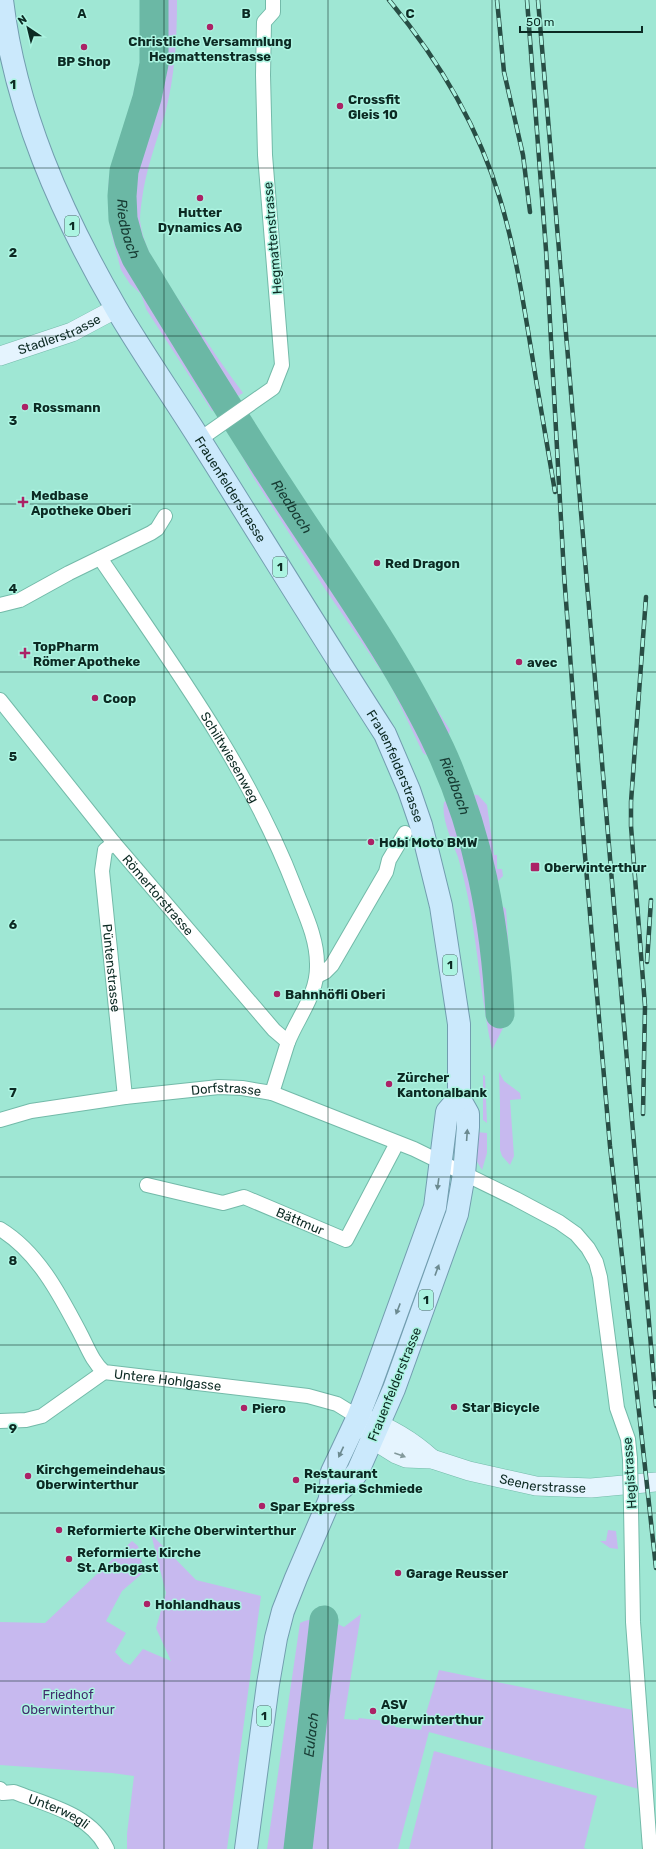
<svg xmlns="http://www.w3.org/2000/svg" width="656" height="1849" font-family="Rubik,sans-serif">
  <rect width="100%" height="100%" fill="#9fe7d4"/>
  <path fill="#c7b9ef" d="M142 0H177C177 39 175 76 165 114 156 143 146 169 142 199 141 206 140 213 140 220 144 256 170 287 190 316 207 342 224 368 243 393L212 411 146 309 141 294 130 284 121 270 111 232 108 204 109 177 115 154 130 109 140 63Z
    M249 427 256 429 297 490 450 730 445 747 426 755 423 753 389 682 323 586 253 477 233 439Z
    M463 794 478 795 487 805 494 855H497V869H502L503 876 498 881 501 905 506 909 513 1014H510L492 1050C478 986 477 920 458 857 452 841 441 819 444 802Z
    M499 1072 504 1081 520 1093 521 1099 510 1100 514 1156 510 1165 502 1156 500 1150V1105Z
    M483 1075 485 1076 487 1123 483 1120Z
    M476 1132 487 1133V1153L482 1170 476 1160Z
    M608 1530 616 1531 618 1549 610 1548 600 1541H606Z
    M151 1534 196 1580 261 1596 227 1849H127V1834L134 1776 112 1773 0 1765V1622L45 1623 132 1541 138 1546 144 1572 122 1591 106 1621 126 1633 115 1652 124 1662 130 1665 143 1649 171 1661 156 1628 166 1593Z
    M361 1614 344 1719 358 1720 359 1718 395 1722V1727L421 1730 439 1670 633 1710 639 1789 429 1732 398 1849H267L300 1623C315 1616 329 1620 344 1627Z
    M434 1751 597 1796 584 1848 587 1849H409Z"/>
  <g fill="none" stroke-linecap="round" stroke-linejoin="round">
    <g stroke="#6bb8a5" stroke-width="29">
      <path id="s1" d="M154 0V64L147 98 124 171 122 196 123 219 129 241 136 258C184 336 231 414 281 490 335 573 398 659 440 749 479 833 495 922 500 1014"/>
      <path id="s2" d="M298 1849 324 1620"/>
    </g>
    <defs>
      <g id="street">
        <path d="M200 439 273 388 282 365 265 155 263 75 264 22 273 12V0"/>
        <path id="s3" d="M100 558C172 664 249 768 295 888 304 912 317 937 317 964 318 994 299 1015 288 1042"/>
        <path d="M0 605 20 600 69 573 151 533 157 529 165 516"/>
        <path id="s4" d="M0 700 114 843 274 1030 288 1042 272 1093"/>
        <path id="s5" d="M114 843 105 850 102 871 125 1097"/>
        <path d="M317 976 325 972 332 965 386 872 389 860 405 833"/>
        <path id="s6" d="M0 1120 31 1111 125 1097 219 1087 242 1088 272 1093 414 1149 516 1199 559 1222 576 1234 588 1248 596 1262 600 1277 617 1408 628 1439 630 1459"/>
        <path id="s7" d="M147 1185 223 1203 244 1197 346 1240 397 1143"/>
        <path id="s8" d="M0 1229C38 1252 60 1295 80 1333 88 1348 92 1361 104 1372L308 1396 337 1404 358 1417"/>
        <path d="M0 1421 26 1420 42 1416 104 1372"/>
        <path d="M631 1507 633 1622 650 1849"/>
        <path id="s9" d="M0 1789 3 1793 14 1792C47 1805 91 1814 107 1849"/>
      </g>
      <g id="secondary">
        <path id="s10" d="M0 356 72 332 117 308"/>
        <path d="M365 1419C391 1428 411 1440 432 1459"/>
        <path id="s11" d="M365 1427 372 1439 396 1454 406 1458 432 1459 469 1471 536 1486 591 1488 656 1482"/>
      </g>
      <g id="primary">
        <path id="s12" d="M2 0C15 110 61 213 116 308 143 354 174 398 202 443 263 540 323 638 385 734L409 790 421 825 441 906 459 1024V1098L468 1114V1127L464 1174 457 1214 394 1389 358 1471 353 1478 330 1499"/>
        <path d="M246 1849 268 1684 276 1638 283 1611 296 1578 330 1499 332 1472 358 1417 372 1381 435 1207 447 1112 459 1098"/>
      </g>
    </defs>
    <use href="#street" stroke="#73baa9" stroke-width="16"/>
    <use href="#secondary" stroke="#73baa9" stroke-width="20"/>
    <use href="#primary" stroke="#729daf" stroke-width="24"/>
    <use href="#street" stroke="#fff" stroke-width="14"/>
    <use href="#secondary" stroke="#e5f4fe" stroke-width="19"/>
    <use href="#primary" stroke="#cbe9fc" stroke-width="22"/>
    <defs>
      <path id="rail" d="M389 0C438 59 478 125 500 199 516 252 524 307 533 361 540 405 548 449 555 492
        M497 0 504 72 523 155 530 212
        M527 0 546 250 564 574 584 844 610 1146 656 1568
        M538 0 656 1406
        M647 962 651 900
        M643 1114 645 1006 631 826V802L646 597"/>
    </defs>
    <use href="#rail" stroke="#284e45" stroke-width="4.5"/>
    <use href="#rail" stroke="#acf4e1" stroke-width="3" stroke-dasharray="9" stroke-linecap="butt"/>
    <defs>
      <path id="street-bridge" d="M630 1459 631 1507"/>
    </defs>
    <use href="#street-bridge" stroke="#73baa9" stroke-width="16" stroke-linecap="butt"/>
    <use href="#street-bridge" stroke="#fff" stroke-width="14"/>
  </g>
  <defs><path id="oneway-solid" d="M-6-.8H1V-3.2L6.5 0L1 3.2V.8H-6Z"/></defs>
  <g fill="#6c8a90">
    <use href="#oneway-solid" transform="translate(467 1135) rotate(-86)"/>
    <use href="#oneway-solid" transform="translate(438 1184) rotate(98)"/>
    <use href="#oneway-solid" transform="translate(437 1270) rotate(-70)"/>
    <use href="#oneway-solid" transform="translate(398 1309) rotate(111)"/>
    <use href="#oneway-solid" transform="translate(341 1452) rotate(115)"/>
  </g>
  <use fill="#83999b" href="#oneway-solid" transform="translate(400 1455) rotate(20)"/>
  <path fill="none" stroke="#0c2a23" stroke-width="1" stroke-opacity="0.55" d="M164 0V1849M328 0V1849M492 0V1849M0 168H656M0 336H656M0 504H656M0 672H656M0 840H656M0 1009H656M0 1177H656M0 1345H656M0 1513H656M0 1681H656"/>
  <g fill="#ab2266" stroke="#acf4e1" stroke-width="1.5">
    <circle cx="210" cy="27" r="4"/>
    <circle cx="84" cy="47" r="4"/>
    <circle cx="340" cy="106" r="4"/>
    <circle cx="200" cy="198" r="4"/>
    <circle cx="25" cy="407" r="4"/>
    <path d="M21 496h4v4h4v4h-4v4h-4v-4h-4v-4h4z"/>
    <circle cx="377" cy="563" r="4"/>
    <path d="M23 647h4v4h4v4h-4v4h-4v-4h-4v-4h4z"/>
    <circle cx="519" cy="662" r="4"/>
    <circle cx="95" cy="698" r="4"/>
    <circle cx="371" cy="842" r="4"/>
    <rect x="530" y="862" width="10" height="10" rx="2"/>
    <circle cx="277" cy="994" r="4"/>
    <circle cx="389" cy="1084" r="4"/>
    <circle cx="454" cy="1407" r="4"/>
    <circle cx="244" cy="1408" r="4"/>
    <circle cx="28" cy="1476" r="4"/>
    <circle cx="296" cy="1480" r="4"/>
    <circle cx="262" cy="1506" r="4"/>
    <circle cx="59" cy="1530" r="4"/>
    <circle cx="69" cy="1559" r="4"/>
    <circle cx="398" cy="1573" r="4"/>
    <circle cx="147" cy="1604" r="4"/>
    <circle cx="373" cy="1711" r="4"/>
  </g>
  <g text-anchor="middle" stroke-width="3" stroke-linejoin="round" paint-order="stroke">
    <g fill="#acf4e1" stroke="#3c675c" stroke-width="1">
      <rect x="65" y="216" width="14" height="20" rx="3"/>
      <rect x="273" y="557" width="14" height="20" rx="3"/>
      <rect x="443" y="955" width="14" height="20" rx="3"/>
      <rect x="419" y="1290" width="14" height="20" rx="3"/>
      <rect x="257" y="1706" width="14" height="20" rx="3"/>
    </g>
    <g font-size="12" font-weight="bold" fill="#0c2a23">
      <text x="72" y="230">1</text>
      <text x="280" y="571">1</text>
      <text x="450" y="969">1</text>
      <text x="426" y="1304">1</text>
      <text x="264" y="1720">1</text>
    </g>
    <g font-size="13" font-weight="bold" fill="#0c2a23" stroke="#acf4e1" text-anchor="start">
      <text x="210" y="46" text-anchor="middle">Christliche Versammlung<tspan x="210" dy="15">Hegmattenstrasse</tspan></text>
      <text x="84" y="66" text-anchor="middle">BP Shop</text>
      <text x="348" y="104">Crossfit<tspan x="348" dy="15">Gleis 10</tspan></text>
      <text x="200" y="217" text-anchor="middle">Hutter<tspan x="200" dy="15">Dynamics AG</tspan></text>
      <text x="33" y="412">Rossmann</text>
      <text x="31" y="500">Medbase<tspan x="31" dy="15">Apotheke Oberi</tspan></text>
      <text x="385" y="568">Red Dragon</text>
      <text x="33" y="651">TopPharm<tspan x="33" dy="15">Römer Apotheke</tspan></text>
      <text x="527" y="667">avec</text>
      <text x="103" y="703">Coop</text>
      <text x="379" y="847">Hobi Moto BMW</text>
      <text x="544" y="872">Oberwinterthur</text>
      <text x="285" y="999">Bahnhöfli Oberi</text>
      <text x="397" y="1082">Zürcher<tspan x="397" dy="15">Kantonalbank</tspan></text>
      <text x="462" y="1412">Star Bicycle</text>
      <text x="252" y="1413">Piero</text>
      <text x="36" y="1474">Kirchgemeindehaus<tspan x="36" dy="15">Oberwinterthur</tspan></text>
      <text x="304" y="1478">Restaurant<tspan x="304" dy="15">Pizzeria Schmiede</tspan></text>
      <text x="270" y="1511">Spar Express</text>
      <text x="67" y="1535">Reformierte Kirche Oberwinterthur</text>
      <text x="77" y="1557">Reformierte Kirche<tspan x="77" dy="15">St. Arbogast</tspan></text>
      <text x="406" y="1578">Garage Reusser</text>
      <text x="155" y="1609">Hohlandhaus</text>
      <text x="381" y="1709">ASV<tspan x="381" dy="15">Oberwinterthur</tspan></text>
    </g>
    <g font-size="13" fill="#0c2a23" stroke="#acf4e1">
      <text transform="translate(272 238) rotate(-95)" y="5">Hegmattenstrasse</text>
      <text dy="5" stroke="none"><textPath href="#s10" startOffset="63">Stadlerstrasse</textPath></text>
      <text dy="5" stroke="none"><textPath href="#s12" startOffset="545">Frauenfelderstrasse</textPath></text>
      <text dy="5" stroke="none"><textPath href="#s3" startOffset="238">Schiltwiesenweg</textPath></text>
      <text dy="5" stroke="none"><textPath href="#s12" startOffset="868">Frauenfelderstrasse</textPath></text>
      <text dy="5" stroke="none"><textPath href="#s4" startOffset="251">Römertorstrasse</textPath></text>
      <text dy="5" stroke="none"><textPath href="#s5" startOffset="130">Püntenstrasse</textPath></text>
      <text dy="5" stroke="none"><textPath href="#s6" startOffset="229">Dorfstrasse</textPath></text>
      <text dy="5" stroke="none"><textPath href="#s7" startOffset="161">Bättmur</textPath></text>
      <text dy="5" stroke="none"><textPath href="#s8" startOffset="243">Untere Hohlgasse</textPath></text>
      <text transform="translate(394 1384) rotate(-68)" y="5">Frauenfelderstrasse</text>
      <text transform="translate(629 1473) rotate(-94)" y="5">Hegistrasse</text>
      <text dy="5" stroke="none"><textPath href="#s11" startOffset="193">Seenerstrasse</textPath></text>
      <text dy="5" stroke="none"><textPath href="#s9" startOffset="65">Unterwegli</textPath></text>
    </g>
    <g font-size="13" fill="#422b6d" stroke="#acf4e1">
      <text x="68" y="1699">Friedhof<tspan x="68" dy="15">Oberwinterthur</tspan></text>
    </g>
    <g font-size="14" font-style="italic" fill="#163a32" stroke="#acf4e1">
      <text dy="5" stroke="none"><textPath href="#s1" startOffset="234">Riedbach</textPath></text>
      <text dy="5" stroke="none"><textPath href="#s1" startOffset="558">Riedbach</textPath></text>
      <text dy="5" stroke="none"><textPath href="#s1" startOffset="882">Riedbach</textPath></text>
      <text dy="5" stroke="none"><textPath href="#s2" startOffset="115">Eulach</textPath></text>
    </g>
  </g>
  <g font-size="13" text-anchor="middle" font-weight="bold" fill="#0c2a23" stroke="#acf4e1" stroke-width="3" stroke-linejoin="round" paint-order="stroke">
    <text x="82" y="18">A</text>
    <text x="246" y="18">B</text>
    <text x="410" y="18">C</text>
    <text x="13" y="89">1</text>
    <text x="13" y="257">2</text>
    <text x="13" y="425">3</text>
    <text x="13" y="593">4</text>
    <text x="13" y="761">5</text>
    <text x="13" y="929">6</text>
    <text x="13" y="1097">7</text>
    <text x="13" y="1265">8</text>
    <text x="13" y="1433">9</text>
  </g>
  <g transform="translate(28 28) rotate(325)" stroke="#acf4e1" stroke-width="3" paint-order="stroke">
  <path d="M0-3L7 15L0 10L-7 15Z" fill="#0c2a23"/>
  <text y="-6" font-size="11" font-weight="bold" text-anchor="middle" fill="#0c2a23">N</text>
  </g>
  <path d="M520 26v6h122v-6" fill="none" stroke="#0c2a23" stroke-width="2"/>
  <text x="526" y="26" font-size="12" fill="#0c2a23" stroke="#acf4e1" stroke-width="3" paint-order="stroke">50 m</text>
</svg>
